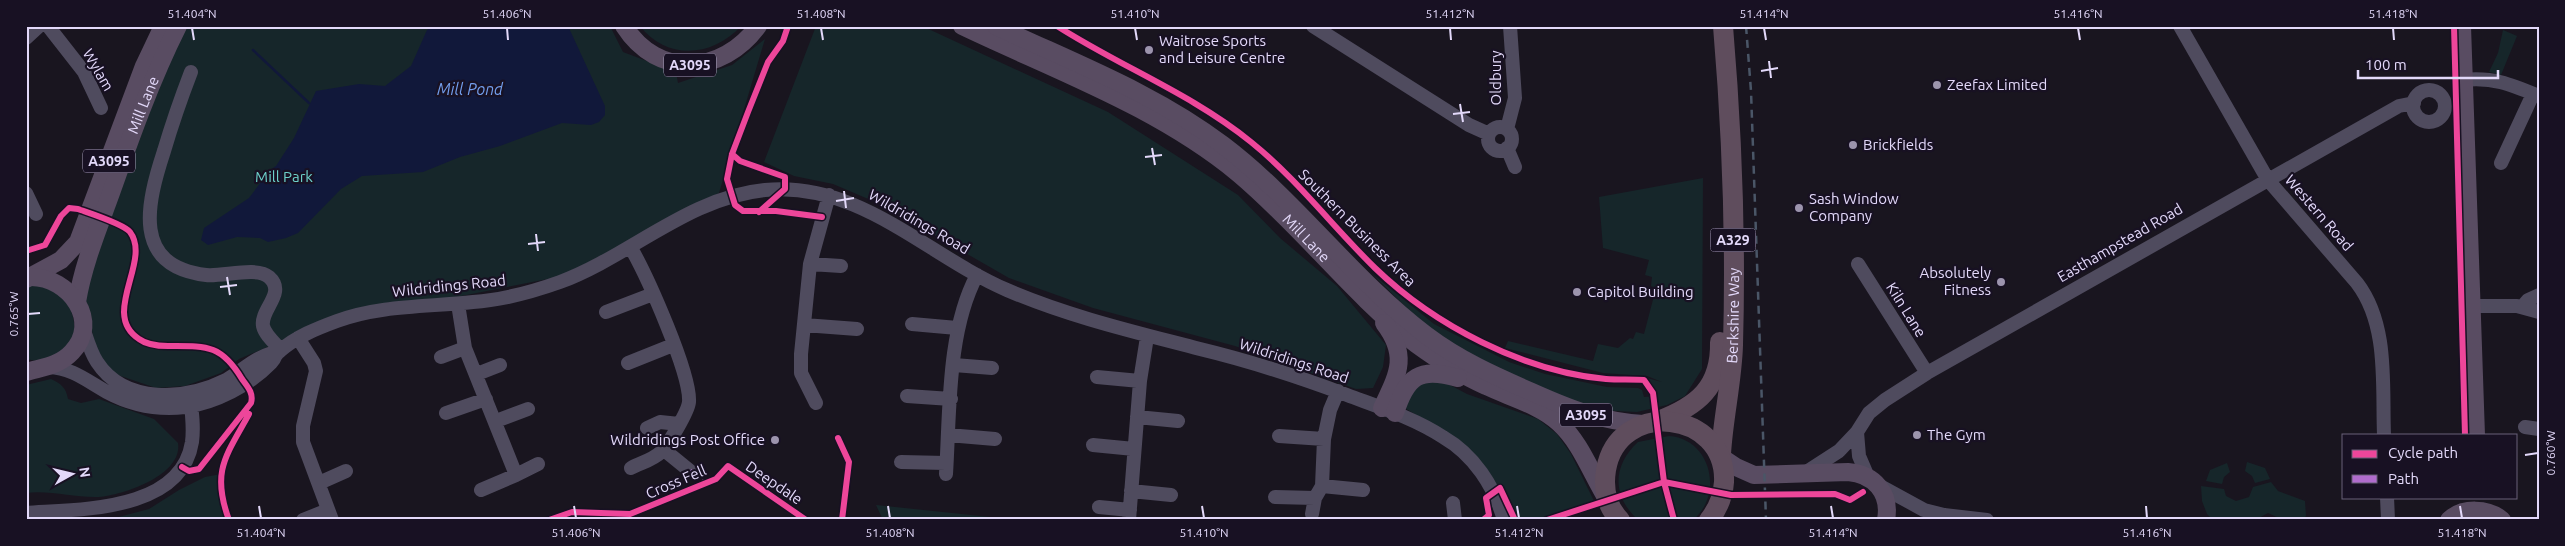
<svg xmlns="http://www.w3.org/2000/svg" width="2565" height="546" font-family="Ubuntu,sans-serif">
  <rect width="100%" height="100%" fill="#19151f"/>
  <path fill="#16262a" d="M184 26H610L623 52 676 72 678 83 732 65 765 39 719 193 626 244 558 277 456 297 362 307 239 359 221 373 185 386 156 388 115 374 104 363 96 348 83 293 151 101Z
    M640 26H741C713 57 667 61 640 26Z
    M816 26H922L1108 112 1238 195 1280 238 1337 286 1386 345 1383 367 1373 388 1356 389 1235 346 1093 308 1009 278 880 204 833 184 794 176 764 162Z
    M2503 30 2517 36 2501 75 2489 72 2498 53Z
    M1703 178 1702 369 1685 396 1667 405 1637 412 1594 410 1543 393 1432 333 1370 272 1434 324 1509 362 1545 374 1607 387 1638 388 1642 390 1644 397 1657 396 1647 378 1662 382 1647 376 1603 373 1505 348 1508 341 1593 361 1598 344 1618 348 1630 338 1633 339 1636 332 1644 334 1656 288 1651 286 1652 277 1645 275 1649 260 1603 248 1599 197Z
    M36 285C64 290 74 306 75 333L62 354 37 361 26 359V287Z
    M1435 377 1467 394 1538 419 1557 434 1571 454 1594 501 1536 520H1507L1498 493 1433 425 1403 407 1405 391Z
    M51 379C61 384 66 387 68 399L81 403 99 399 154 419 178 443C183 475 124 495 99 497 75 498 51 490 26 493V385Z
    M1669 436C1711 439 1724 494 1693 520H1638C1612 496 1612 466 1638 442Z
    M2247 462 2265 468 2270 479 2255 483 2252 476 2245 471Z
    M2227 463 2230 472 2224 477 2222 484 2206 481 2210 470Z
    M221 474V487L231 520H107L149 509 179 490 205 477Z
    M2271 482 2278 491 2305 501 2306 516 2303 520H2283L2268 513 2255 520H2213L2207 514 2202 501 2201 486 2224 489 2226 496 2236 501 2249 497 2253 487Z
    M876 505 990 517 994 520H883Z"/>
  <path fill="#11183a" d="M433 26H568L605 106V115L599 122 591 125 562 123 500 146 460 157 423 172 362 176 341 189 298 233 286 238 268 242 260 238 237 237 208 245 201 240 204 228 249 198 270 170 276 166 294 138 316 91 359 84 385 86 411 66 427 30Z"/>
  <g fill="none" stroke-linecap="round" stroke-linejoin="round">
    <path stroke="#11183a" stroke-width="2.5" d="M253 50 309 103"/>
    <path stroke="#4f4b5e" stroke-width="14" d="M48 26 84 72 101 108
      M1313 26 1469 125 1489 134
      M2180 26 2268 180 2357 283C2389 325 2382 385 2384 435
      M26 38 39 26
      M191 72C181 98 172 124 164 151 147 203 131 266 206 275 222 277 257 266 269 277 287 293 260 309 263 326 265 335 275 343 281 350
      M2463 80C2494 77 2510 84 2539 96
      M2413 106a16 16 0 1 1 32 0a16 16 0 1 1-32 0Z
      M1488 139a12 12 0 1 1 24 0a12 12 0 1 1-24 0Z
      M1507 129 1515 98 1510 26
      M1507 148 1515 167
      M2501 163 2533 94
      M26 193 36 214
      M810 264 841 266
      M1858 264 1927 373
      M458 304 465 348 516 475
      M2472 306H2517L2539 312
      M2522 307 2528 300 2539 295
      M606 312 653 294
      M912 324 957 328
      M804 325 857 329
      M83 327C87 339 90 351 97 362 125 405 186 400 226 380 244 370 258 354 279 352
      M298 338 314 363 316 371 303 426V442L332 520
      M441 357 465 348
      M628 363 673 345
      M954 365 992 368
      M49 367C72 368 87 381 107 392 131 405 158 410 185 407 215 403 250 385 271 363 278 355 272 358 280 351 295 337 318 328 337 321 380 305 428 307 473 302 503 300 532 292 560 282 630 256 689 197 765 190 860 181 926 255 1007 290 1070 317 1135 332 1200 349 1250 361 1299 377 1347 395 1379 407 1414 418 1443 437 1474 455 1494 486 1504 520
      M477 374 500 365
      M1097 377 1140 381
      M907 396 951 399
      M816 403 801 373V354L810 264 829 195
      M446 413 486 399
      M1137 417 1178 421
      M496 421 528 409
      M2525 427 2539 429
      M647 428 660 422 679 424
      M1857 432 1859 456 1868 477
      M948 435 995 439
      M1279 436 1324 439
      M1093 445 1134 449
      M663 449 690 471
      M901 462 946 463
      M631 468C640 463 653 460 661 452 668 445 688 412 689 402 691 374 647 276 631 248
      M1805 473 1839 451 1857 432 1869 413 1885 400 1927 373 2399 106 2414 103
      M946 474C950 411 947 331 977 275
      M319 483 346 471
      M1322 486 1363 490
      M1880 486 1924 510 1944 515 1987 520
      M481 490 516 475 538 464
      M1131 491 1171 495
      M1275 497 1315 498
      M2387 497 2388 520
      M1453 503 1455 520
      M1099 507 1130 510
      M26 513C79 509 181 512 192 442 194 427 192 412 190 397
      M1312 514 1315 498 1322 486 1324 439 1330 410 1338 391
      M303 520 328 510
      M1129 520 1140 381 1147 337"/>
    <g stroke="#594c62" stroke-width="18">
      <path d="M624 26C658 79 722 75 758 26"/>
      <path id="s1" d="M962 26C1056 71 1158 107 1239 174 1302 227 1351 293 1416 344 1438 360 1461 375 1486 386 1509 397 1540 405 1559 423 1581 443 1591 473 1607 499"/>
      <path d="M996 26C1072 62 1155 93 1223 145 1297 201 1352 279 1426 335 1459 360 1495 376 1532 392 1570 409 1600 421 1643 424"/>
      <path d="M2462 26 2476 435"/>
      <path d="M26 279 61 260 78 242 144 66 163 26"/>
      <path id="s2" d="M77 302C83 265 98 229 111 193 131 136 151 80 178 26"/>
      <path d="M26 372C43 367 59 366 72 352 101 322 70 277 31 277"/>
      <path d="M1382 408C1398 374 1409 356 1384 323"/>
      <path d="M1395 413C1407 376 1419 367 1458 378"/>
      <path d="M1721 457 1736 467 1754 475 1848 472C1874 474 1891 493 1886 520"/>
      <path d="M2449 520C2463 507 2488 508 2502 520"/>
    </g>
    <g stroke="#5f4d5d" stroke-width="20">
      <path d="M1658 421C1698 406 1721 387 1720 342"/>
      <path id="s3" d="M1721 454C1723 418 1732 381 1733 345 1736 239 1732 132 1723 26"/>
      <path d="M1620 520C1606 506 1603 489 1606 470 1618 398 1727 410 1724 482 1723 496 1718 509 1709 520"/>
    </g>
    <path stroke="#4a5667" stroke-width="2.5" stroke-dasharray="8 6" stroke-linecap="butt" d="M1746 26 1751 91 1766 520"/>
    <path stroke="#b06ccc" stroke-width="5" stroke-dasharray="10 5" stroke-linecap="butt" d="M690 471 705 484"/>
    <defs>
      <path id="cycleway" d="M788 26 783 41 768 62 748 112 732 154 727 179 735 205 743 211H776L822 217
        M1057 26C1121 67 1192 94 1251 142 1297 179 1333 227 1375 268 1434 325 1524 372 1606 379 1619 380 1632 379 1644 380L1653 393 1664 482 1674 520
        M2454 26 2465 435
        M732 154 740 161 785 177V189L759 212
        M26 251 45 245 61 216 69 208 78 209C89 213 124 224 130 232 152 261 100 314 139 339 147 345 158 346 168 346 206 346 221 344 242 379 247 386 254 393 251 403L199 469 189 471 182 467
        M838 438 849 462 842 520
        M229 520C211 471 226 456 249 414
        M549 520 572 512 630 514 716 479 728 466 806 520
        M1483 520 1489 515 1486 498 1500 488 1515 520
        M1547 520 1664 482 1731 495 1835 494 1850 500 1863 492"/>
    </defs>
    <use href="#cycleway" stroke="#181123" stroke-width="9"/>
    <use href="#cycleway" stroke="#ed469a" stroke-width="6"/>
  </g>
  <path fill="none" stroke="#e3d9fa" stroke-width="2" d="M192 28 194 40M507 28 508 40M821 28 823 40M1135 28 1137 40M1450 28 1451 40M1764 28 1766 40M2078 28 2080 40M2393 28 2394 40M1769 61 1771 78M1761 71 1778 68M1460 104 1463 122M1453 114 1470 112M1152 148 1155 165M1145 157 1162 155M844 191 846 208M836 201 854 198M536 234 538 251M528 244 545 242M227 277 230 295M220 287 237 285M28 314 40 313M2525 455 2538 453M259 506 261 518M574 506 576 518M888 506 890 518M1202 506 1204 518M1517 506 1519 518M1831 506 1833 518M2146 506 2147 518M2460 506 2462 518"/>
  <g fill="#9c94ad" stroke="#181123" stroke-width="2">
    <circle cx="1149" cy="50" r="5"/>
    <circle cx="1937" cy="85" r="5"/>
    <circle cx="1853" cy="145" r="5"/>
    <circle cx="1799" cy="208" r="5"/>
    <circle cx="2001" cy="282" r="5"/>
    <circle cx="1577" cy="292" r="5"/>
    <circle cx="1917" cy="435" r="5"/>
    <circle cx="775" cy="440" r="5"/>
  </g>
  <g text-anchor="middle" stroke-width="4.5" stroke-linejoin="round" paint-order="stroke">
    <g fill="#181123" stroke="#a69dba" stroke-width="1">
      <rect x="664" y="53.5" width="52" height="23" rx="4"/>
      <rect x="83" y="149.5" width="52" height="23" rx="4"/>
      <rect x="1710.5" y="228.5" width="45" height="23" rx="4"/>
      <rect x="1560" y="403.5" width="52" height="23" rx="4"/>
    </g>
    <g font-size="14" font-weight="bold" fill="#e3d9fa">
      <text x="690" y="70">A3095</text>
      <text x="109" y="166">A3095</text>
      <text x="1733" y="245">A329</text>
      <text x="1586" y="420">A3095</text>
    </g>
    <g font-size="15" fill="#e3d9fa" stroke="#181123" text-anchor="start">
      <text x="1159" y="46">Waitrose Sports<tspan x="1159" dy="17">and Leisure Centre</tspan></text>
      <text x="1947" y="90">Zeefax Limited</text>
      <text x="1863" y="150">Brickfields</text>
      <text x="1809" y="204">Sash Window<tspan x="1809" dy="17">Company</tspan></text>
      <text x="1991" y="278" text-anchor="end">Absolutely<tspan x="1991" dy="17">Fitness</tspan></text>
      <text x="1587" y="297">Capitol Building</text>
      <text x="1927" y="440">The Gym</text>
      <text x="765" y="445" text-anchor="end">Wildridings Post Office</text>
    </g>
    <g font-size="15" fill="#e3d9fa" stroke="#181123">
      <text transform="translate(98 70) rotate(60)" y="5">Wylam</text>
      <text transform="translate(1496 78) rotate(-90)" y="5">Oldbury</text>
      <text dy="5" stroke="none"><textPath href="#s2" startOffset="208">Mill Lane</textPath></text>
      <text transform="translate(2319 213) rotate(49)" y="5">Western Road</text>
      <text transform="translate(919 222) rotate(30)" y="5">Wildridings Road</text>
      <text transform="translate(1357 228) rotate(45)" y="5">Southern Business Area</text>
      <text dy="5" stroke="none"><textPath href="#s1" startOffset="408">Mill Lane</textPath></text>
      <text transform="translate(2120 243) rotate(-30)" y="5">Easthampstead Road</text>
      <text transform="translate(449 286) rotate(-6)" y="5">Wildridings Road</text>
      <text transform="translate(1906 310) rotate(58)" y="5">Kiln Lane</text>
      <text dy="5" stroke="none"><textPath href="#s3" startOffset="139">Berkshire Way</textPath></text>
      <text transform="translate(1294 361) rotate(18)" y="5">Wildridings Road</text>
      <text transform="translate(676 482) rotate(-23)" y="5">Cross Fell</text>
      <text transform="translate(774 483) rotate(34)" y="5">Deepdale</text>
    </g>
    <g font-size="15" fill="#6dd1cb" stroke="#181123">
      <text x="284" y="182">Mill Park</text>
    </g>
    <g font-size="16" font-style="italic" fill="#739eed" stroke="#181123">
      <text x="470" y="95">Mill Pond</text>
    </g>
  </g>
  <rect width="2565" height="546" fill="none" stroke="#181123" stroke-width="55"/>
  <rect x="2342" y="434" width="175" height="65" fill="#181123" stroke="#696179"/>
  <rect x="2352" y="450" width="25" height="8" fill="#ed469a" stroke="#696179"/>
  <text x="2388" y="458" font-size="15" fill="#e3d9fa">Cycle path</text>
  <rect x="2352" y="475" width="25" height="8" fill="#b06ccc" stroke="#696179"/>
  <text x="2388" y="484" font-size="15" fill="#e3d9fa">Path</text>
  <g transform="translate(72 474) rotate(82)" stroke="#181123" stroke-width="4" paint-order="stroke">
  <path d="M0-4L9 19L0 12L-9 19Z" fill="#e3d9fa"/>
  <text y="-8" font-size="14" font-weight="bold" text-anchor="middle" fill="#e3d9fa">N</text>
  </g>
  <path d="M2358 70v8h140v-8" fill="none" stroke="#e3d9fa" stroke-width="2.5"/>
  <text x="2365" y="70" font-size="15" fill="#e3d9fa" stroke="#181123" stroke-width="4" paint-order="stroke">100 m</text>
  <rect x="28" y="28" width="2510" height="490" fill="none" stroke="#e3d9fa" stroke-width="2"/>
  <g font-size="12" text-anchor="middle" fill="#e3d9fa">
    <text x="192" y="18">51.404°N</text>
    <text x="507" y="18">51.406°N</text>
    <text x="821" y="18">51.408°N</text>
    <text x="1135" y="18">51.410°N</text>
    <text x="1450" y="18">51.412°N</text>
    <text x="1764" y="18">51.414°N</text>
    <text x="2078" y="18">51.416°N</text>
    <text x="2393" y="18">51.418°N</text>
    <text transform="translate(14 314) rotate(-90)" y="4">0.765°W</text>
    <text transform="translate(2551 453) rotate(-90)" y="4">0.760°W</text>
    <text x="261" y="537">51.404°N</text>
    <text x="576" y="537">51.406°N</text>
    <text x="890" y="537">51.408°N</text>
    <text x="1204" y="537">51.410°N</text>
    <text x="1519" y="537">51.412°N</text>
    <text x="1833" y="537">51.414°N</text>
    <text x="2147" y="537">51.416°N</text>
    <text x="2462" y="537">51.418°N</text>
  </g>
</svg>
